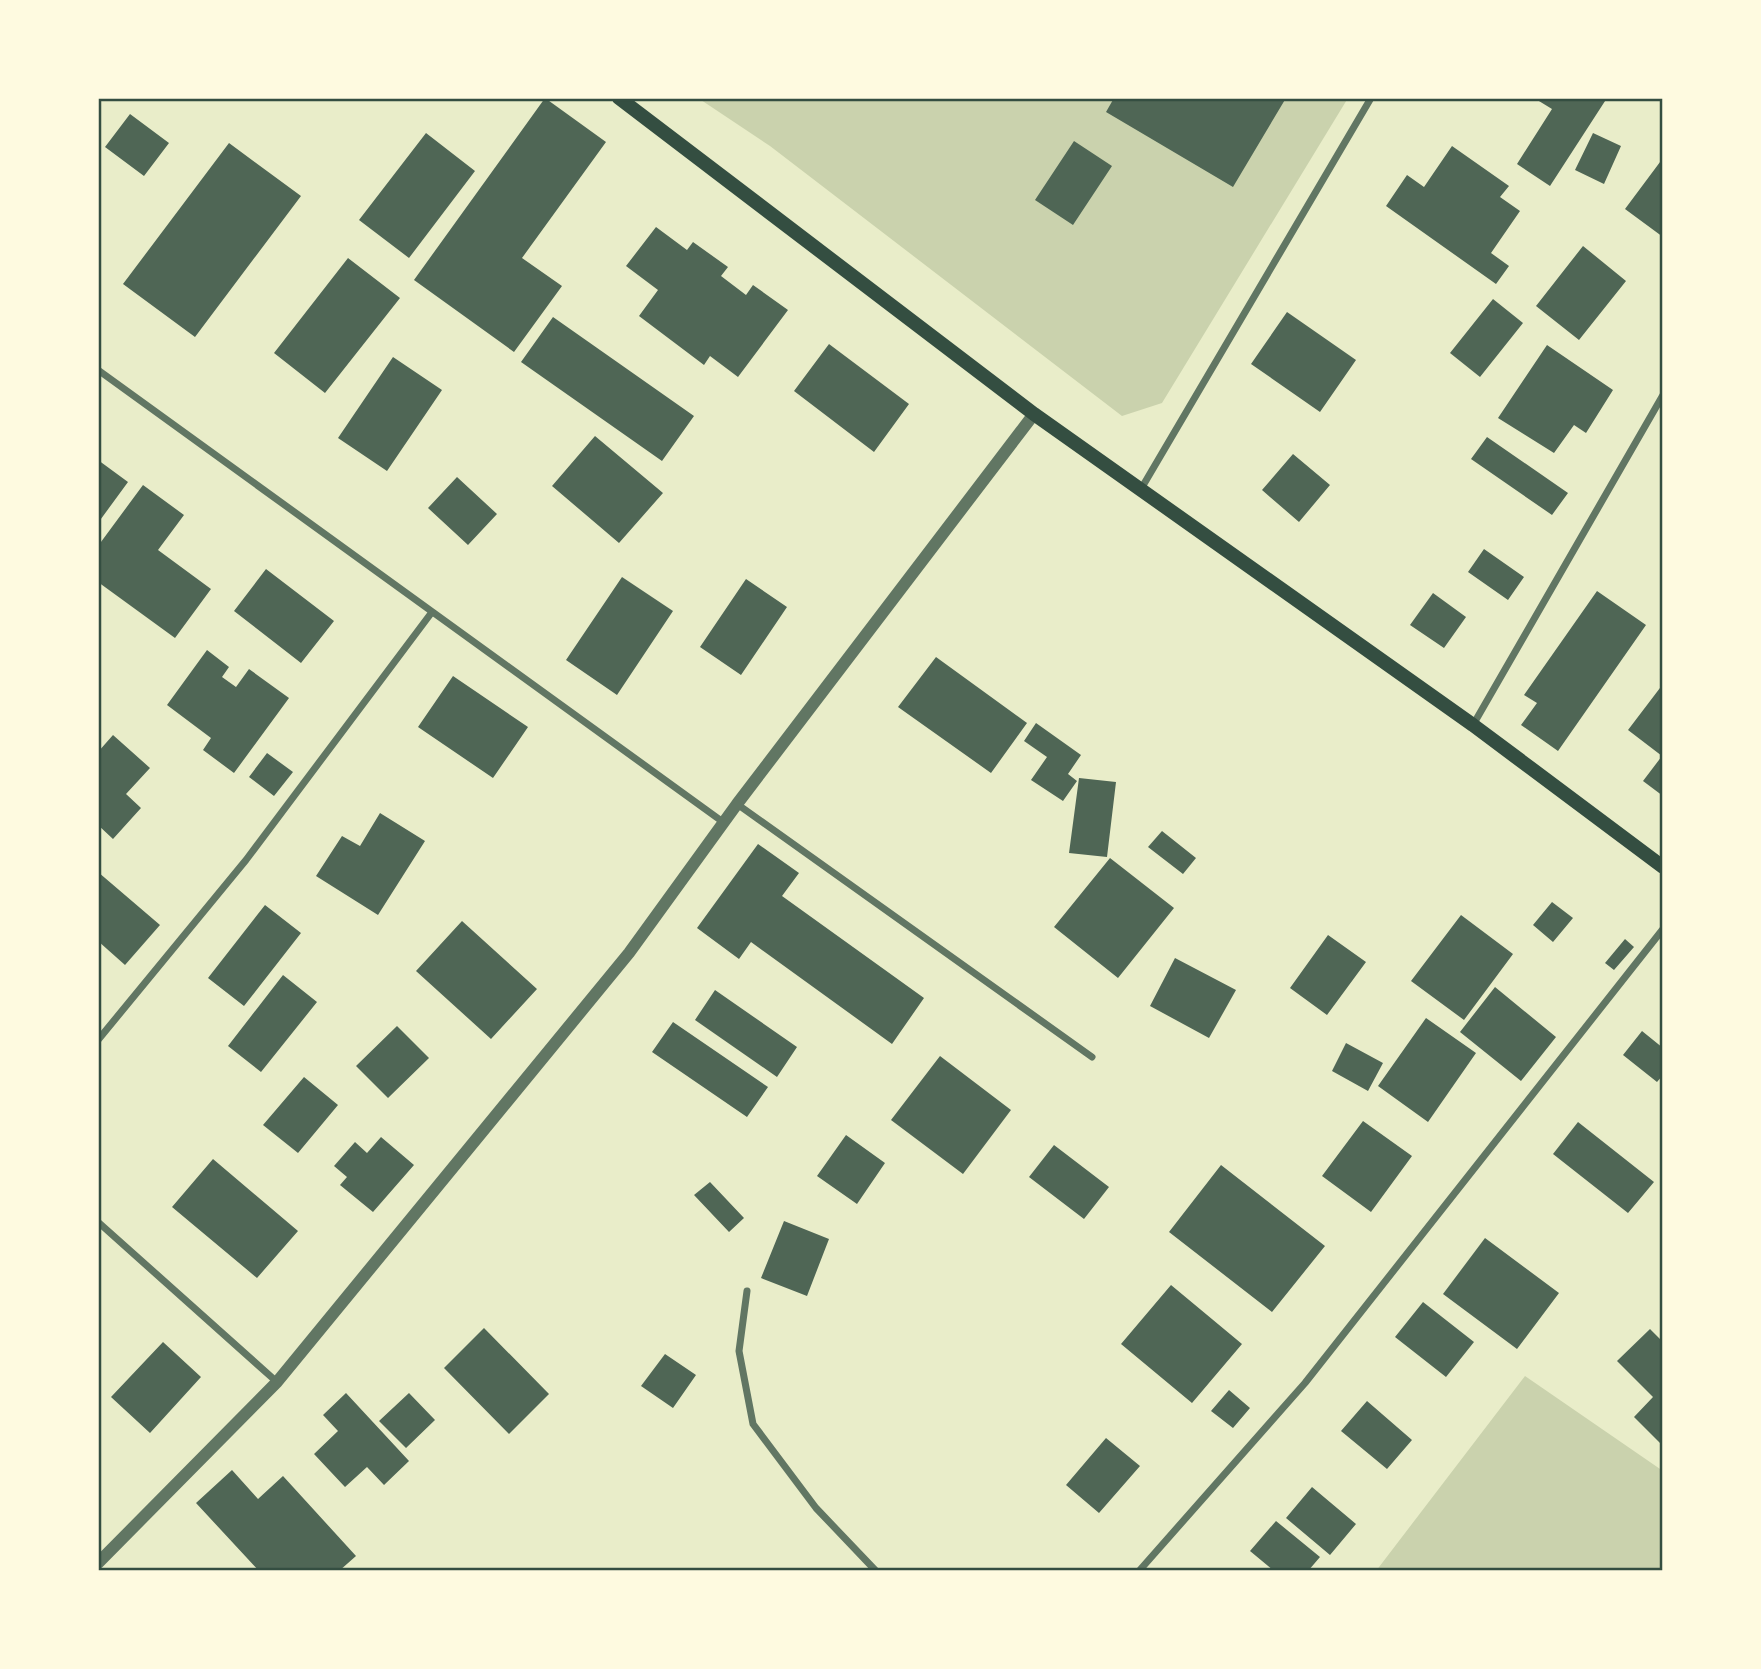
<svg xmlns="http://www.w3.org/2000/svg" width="1761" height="1669" font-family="'Open Sans',sans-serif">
  <rect width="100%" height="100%" fill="#e9edc9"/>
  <path fill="#cad2ad" d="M698 98H1348L1162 403 1122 416 770 146Z
    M1525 1376 1663 1471V1571H1376Z"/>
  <path fill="#4f6655" d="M545 98 606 142 522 258 562 286 514 352 414 280Z
    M1114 98H1286L1233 187 1106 112Z
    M1534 98H1607L1550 186 1517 164 1552 109Z
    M130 114 169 143 144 176 105 147Z
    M426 133 475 171 409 258 359 220Z
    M1593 133 1621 146 1604 184 1575 170Z
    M1074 141 1112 166 1073 225 1035 200Z
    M229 143 301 196 195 337 123 284Z
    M1452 146 1509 186 1500 197 1520 211 1491 253 1509 266 1496 284 1386 206 1407 175 1424 187Z
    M1663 158V237L1625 209Z
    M656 227 687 250 693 242 728 267 721 276 746 295 753 285 788 310 738 377 710 356 704 365 639 316 658 290 626 266Z
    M1583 246 1626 281 1579 340 1536 306Z
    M348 258 400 298 325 393 274 353Z
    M1493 299 1523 323 1480 377 1450 353Z
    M1287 312 1356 360 1320 412 1251 364Z
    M553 317 694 416 662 461 521 362Z
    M829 344 909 404 874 452 794 391Z
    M1547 345 1613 390 1586 433 1574 425 1554 453 1498 418Z
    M393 357 442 390 387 471 338 438Z
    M595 436 663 493 619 543 552 486Z
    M1487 437 1568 493 1552 515 1471 459Z
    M1293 454 1330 485 1299 522 1262 490Z
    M98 460 128 482 98 523Z
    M457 477 497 514 468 545 428 508Z
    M143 485 184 515 158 550 211 589 175 638 98 582V546Z
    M1484 549 1524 577 1508 600 1468 572Z
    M266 569 334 621 301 663 234 611Z
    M622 577 673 611 617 695 566 660Z
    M746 579 787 607 741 675 700 647Z
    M1597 591 1646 625 1558 751 1521 725 1537 703 1524 695Z
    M1433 593 1466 617 1444 648 1410 625Z
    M207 650 229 667 222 677 236 687 249 669 289 698 234 773 203 750 211 738 167 705Z
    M936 657 1027 723 991 773 898 707Z
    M453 676 528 727 493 778 418 727Z
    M1663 684V796L1643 781 1662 756 1628 730Z
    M1036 723 1081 755 1068 774 1077 781 1063 801 1031 780 1047 757 1024 741Z
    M113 735 150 768 126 794 141 808 113 839 98 825V752Z
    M267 753 293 772 274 796 249 777Z
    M1079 778 1116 782 1107 857 1069 853Z
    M380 813 425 841 378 915 316 876 342 836 360 846Z
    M1162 831 1196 858 1183 874 1148 847Z
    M758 844 799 873 782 896 924 998 892 1044 751 942 739 959 697 928Z
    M1110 858 1174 908 1118 978 1054 927Z
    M98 872 160 925 125 965 98 941Z
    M1552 902 1573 918 1553 942 1533 925Z
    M265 905 301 933 244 1006 208 978Z
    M1461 915 1513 954 1464 1020 1411 981Z
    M462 921 537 989 491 1039 416 971Z
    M1328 935 1366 962 1327 1015 1290 988Z
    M1625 939 1634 947 1614 970 1605 963Z
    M1175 958 1236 990 1209 1038 1150 1006Z
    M283 975 317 1002 261 1072 228 1046Z
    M1495 987 1556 1037 1521 1081 1460 1032Z
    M715 990 797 1047 777 1077 695 1020Z
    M1426 1018 1476 1053 1428 1122 1378 1086Z
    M673 1022 768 1087 747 1117 652 1052Z
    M397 1026 429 1058 388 1098 356 1066Z
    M1642 1031 1663 1048V1075L1657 1082 1623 1055Z
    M1346 1043 1383 1063 1368 1091 1332 1071Z
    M940 1056 1011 1110 963 1174 891 1120Z
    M304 1077 338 1105 298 1153 263 1125Z
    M1363 1121 1412 1156 1371 1212 1322 1176Z
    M1578 1122 1654 1182 1628 1213 1553 1154Z
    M846 1135 885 1163 857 1204 817 1176Z
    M381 1137 414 1165 373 1212 340 1185 347 1177 334 1166 355 1142 367 1153Z
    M1054 1145 1109 1187 1084 1219 1029 1177Z
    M213 1159 298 1231 257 1278 172 1207Z
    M1221 1165 1325 1246 1272 1312 1169 1232Z
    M710 1182 744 1218 729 1232 694 1195Z
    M784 1221 829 1239 807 1296 761 1278Z
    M1485 1238 1559 1293 1517 1349 1443 1294Z
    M1171 1285 1242 1344 1192 1403 1121 1344Z
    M1423 1302 1474 1342 1446 1377 1395 1337Z
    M484 1328 549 1394 509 1434 444 1368Z
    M1650 1329 1663 1342V1446L1634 1417 1653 1397 1617 1361Z
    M163 1342 201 1377 150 1433 111 1397Z
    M665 1354 696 1375 673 1408 641 1386Z
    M1229 1390 1250 1408 1233 1428 1211 1411Z
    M346 1393 409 1461 384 1485 367 1467 345 1487 314 1454 338 1431 323 1415Z
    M409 1393 435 1420 406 1448 379 1421Z
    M1367 1401 1412 1440 1387 1469 1341 1431Z
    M1106 1438 1140 1466 1099 1513 1066 1485Z
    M232 1470 258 1499 283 1476 356 1556 339 1571H259L196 1503Z
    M1312 1487 1356 1524 1330 1555 1286 1518Z
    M1276 1521 1320 1557 1308 1571H1274L1250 1551Z"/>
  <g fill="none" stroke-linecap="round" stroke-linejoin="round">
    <path stroke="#617663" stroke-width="7" d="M98 370 723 822
      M1141 489 1371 98
      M1473 725 1663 395
      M737 804 1092 1057
      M98 1040 246 860 432 612
      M98 1222 277 1382
      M747 1291 739 1351 753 1424 816 1508 876 1571
      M1139 1571 1305 1383 1663 929"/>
    <path stroke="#617663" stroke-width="12" d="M98 1563 277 1382 629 953 737 804 1034 414"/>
    <path stroke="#344e41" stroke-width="14" d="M619 98 1034 414 1473 725 1663 867"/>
  </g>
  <rect width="1761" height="1669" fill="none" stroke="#fefae0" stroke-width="200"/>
  <rect x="100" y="100" width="1561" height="1469" fill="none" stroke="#344e41" stroke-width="2.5"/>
</svg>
